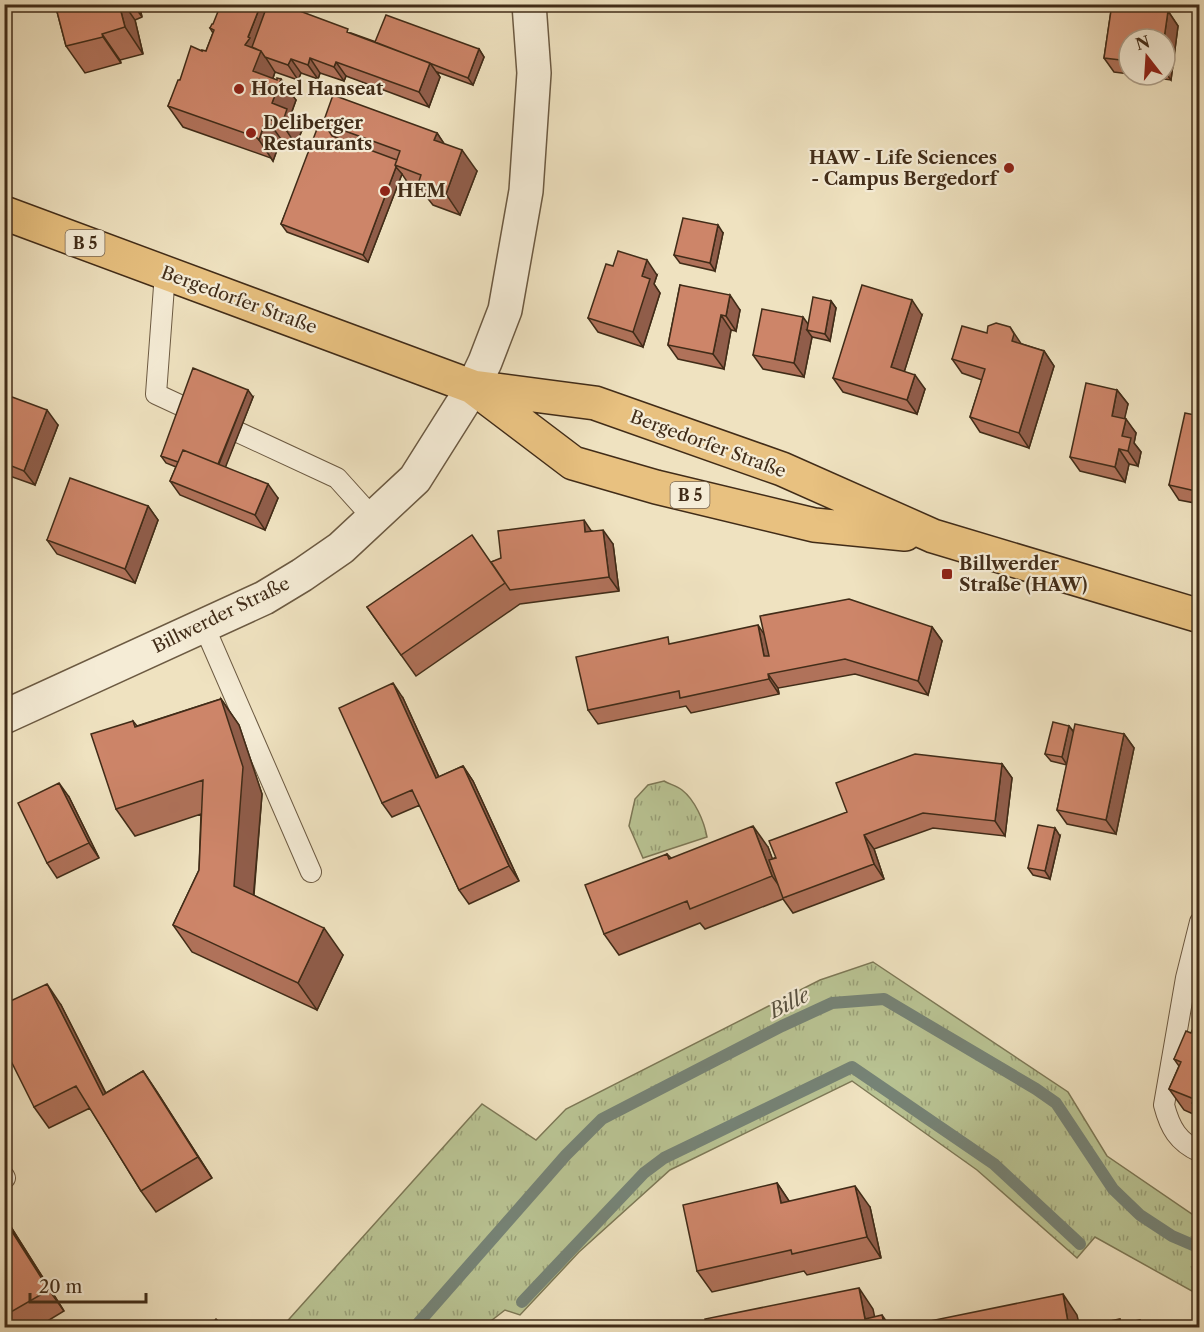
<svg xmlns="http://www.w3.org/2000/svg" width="1204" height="1332" font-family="'Libre Caslon Text',serif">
  <defs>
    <pattern id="park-tufts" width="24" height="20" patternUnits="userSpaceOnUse" patternTransform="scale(1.5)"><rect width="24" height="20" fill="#b9c393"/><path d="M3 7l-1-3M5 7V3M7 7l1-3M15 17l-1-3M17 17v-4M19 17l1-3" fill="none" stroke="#989f77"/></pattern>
  </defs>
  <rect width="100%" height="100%" fill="#efe2c0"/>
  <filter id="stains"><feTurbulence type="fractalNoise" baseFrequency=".00333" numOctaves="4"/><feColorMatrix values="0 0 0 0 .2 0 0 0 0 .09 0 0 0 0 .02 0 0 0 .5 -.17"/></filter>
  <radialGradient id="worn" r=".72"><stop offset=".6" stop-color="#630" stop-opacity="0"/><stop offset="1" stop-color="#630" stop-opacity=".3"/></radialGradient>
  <path fill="url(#park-tufts)" stroke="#7d7856" stroke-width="1.5" d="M664 781C669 784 677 786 682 790 695 800 704 821 707 837L643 858 629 826 635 799 648 785Z
    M873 962 1068 1092 1107 1156 1199 1219V1295L1095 1237 1077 1258 977 1170 852 1081 670 1170 579 1252 520 1315 505 1310 483 1327H282L482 1104 536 1140 566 1109 820 980Z"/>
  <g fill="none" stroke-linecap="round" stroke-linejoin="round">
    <path stroke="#768376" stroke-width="12" d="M522 1302 644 1173 664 1158 852 1067 994 1164 1080 1244
      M414 1328 566 1155 602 1119 782 1026 832 1003 884 999 1036 1089 1056 1103 1113 1189 1140 1215 1172 1236 1200 1248"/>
    <defs>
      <path id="service" d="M165 273 156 394 337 478 373 518
        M204 626 311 872
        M1200 922 1186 978 1164 1105C1170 1128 1178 1142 1200 1152
        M4 1176 5 1178"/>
      <path id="minor" d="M4 717 264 598 302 575 341 548 415 479 473 387 485 362 505 310 526 191 534 73 529 4"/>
      <path id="primary" d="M4 213 473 387 595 403 782 469 933 536 1200 616
        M474 388 573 463 656 487 814 525 905 534"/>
    </defs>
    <use href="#service" stroke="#6c5a42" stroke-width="22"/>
    <use href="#minor" stroke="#6c5a42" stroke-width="36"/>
    <use href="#primary" stroke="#412c18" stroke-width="36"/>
    <use href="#service" stroke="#f5ecd6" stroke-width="20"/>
    <use href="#minor" stroke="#f5ecd6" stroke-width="33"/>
    <use href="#primary" stroke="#e8c180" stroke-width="33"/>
  </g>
  <path fill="#b0725a" stroke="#412c18" stroke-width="1.5" d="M55 4H139L142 17 135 20 143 54 120 60 121 63 85 73 66 46Z
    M1112 4 1168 11 1178 26 1171 80 1134 75H1165V39H1129V74L1114 72 1104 58Z
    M210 28 351 33 376 42 479 49 484 57 473 85 437 72 440 77 429 107 346 76 344 81 320 73 318 79 301 73 298 80 275 72 273 78 296 100 291 114 302 130 296 145 281 139 273 161 271 158 183 127 168 106 180 80 202 51H206L213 33Z
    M323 122 437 133 444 144 477 171 460 215 433 205 422 191 410 186 402 174 368 262 287 232 281 224Z
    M723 233 715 271 680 263 674 255Z
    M657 275 654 284 660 293 643 347 598 332 588 318Z
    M680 285 740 310 736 331 731 330 724 369 678 359 668 345Z
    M831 301 836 308 830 341 812 337 804 377 763 369 753 355 808 324Z
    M922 315 904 372 925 389 917 414 843 392 833 378Z
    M987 333 1044 351 1054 366 1029 448 980 432 970 417 982 380 962 373 952 359Z
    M1117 390 1128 404 1124 418 1136 433 1134 443 1141 452 1138 466 1129 464 1125 482 1080 471 1070 457Z
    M4 394 58 425 35 485 4 474Z
    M253 397 225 467 278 498 265 530 180 495 170 481 176 467 166 463 161 456Z
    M1200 416V504L1179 500 1169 485Z
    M148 506 158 520 135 583 57 554 47 540Z
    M592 531 613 544 619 591 520 604 416 676 367 607 491 562Z
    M932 627 942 641 928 695 855 674 778 688 779 694 691 713 686 706 598 724 588 710 673 644 765 635Z
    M403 698 439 777 463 766 473 781 519 881 469 904 459 890 420 805 392 817 382 803Z
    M221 699 239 725 262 794 254 895 343 955 317 1010 192 952 173 925 199 870 201 814 135 836 116 809 133 721 137 726Z
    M1069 726 1074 732 1124 734 1134 748 1116 834 1067 824 1057 810 1067 765 1051 761 1045 754Z
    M1002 764 1012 778 1005 836 933 828 874 849 884 879 793 913 783 899 705 929 700 923 619 955 604 934 667 854 671 858 768 847 772 859Z
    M69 797 99 858 57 878 47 863Z
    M1060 836 1050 879 1033 875 1028 868Z
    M1200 934V972L1193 963Z
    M61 1005 106 1093 143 1071 157 1092 212 1178 156 1212 141 1191 90 1108 49 1128 34 1107Z
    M1200 1014V1117L1184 1110 1169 1089 1179 1066 1174 1059 1191 1033Z
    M777 1183 789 1201 870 1207 881 1258 807 1275 804 1271 712 1292 697 1271Z
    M4 1216 64 1311 36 1328H4Z"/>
  <path fill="#905d4a" stroke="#412c18" stroke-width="1.5" d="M119 4H124L135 20 143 54 125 27Z
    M133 4H139L142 17Z
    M261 4H266L277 21 264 55 275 72 268 92 253 71 245 45Z
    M1168 11 1178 26 1171 80 1165 72 1164 39Z
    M102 34 120 60 121 63 103 37Z
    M479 49 484 57 473 85 468 78Z
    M310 58 320 73 318 79 308 65Z
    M291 59 301 73 298 80 288 65Z
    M336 62 346 76 344 81 334 67Z
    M430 63 440 77 429 107 419 92Z
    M281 79 296 100 291 114 302 130 296 145 282 124 272 103Z
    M266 118 281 139 273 161 259 140Z
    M437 133 451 154 434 140Z
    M462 150 477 171 460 215 446 194Z
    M396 167 402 174 368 262 363 255Z
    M718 225 723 233 715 271 710 263Z
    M647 260 657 275 654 284 660 293 643 347 633 332 642 276Z
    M730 295 740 310 736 331 726 316Z
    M912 300 922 315 901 382 891 367Z
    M831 301 836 308 830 341 825 334Z
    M721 315 731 330 724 369 713 354Z
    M803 317 813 331 807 330 812 337 804 377 794 363Z
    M1010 327 1024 348 1012 341Z
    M1044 351 1054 366 1029 448 1019 433Z
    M915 375 925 389 917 414 907 400Z
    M248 390 253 397 222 476 217 469Z
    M1117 390 1128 404 1122 430 1112 416Z
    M47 410 58 425 35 485 24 471Z
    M1126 419 1136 433 1134 443 1141 452 1138 466 1128 451 1122 436Z
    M1119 449 1129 464 1125 482 1115 467Z
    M268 484 278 498 265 530 255 515Z
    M148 506 158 520 135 583 125 569Z
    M584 520 594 535 585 532Z
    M603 530 613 544 619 591 609 577Z
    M758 625 768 640 774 671 764 656Z
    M932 627 942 641 928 695 918 681Z
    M768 674 778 688 779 694 769 679Z
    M393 683 403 698 446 793 436 778Z
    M221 699 239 725 262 794 252 912 234 886Z
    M1069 726 1075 734 1067 765 1062 757Z
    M1124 734 1134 748 1116 834 1106 820Z
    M1002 764 1012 778 1005 836 995 821Z
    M463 766 473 781 519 881 509 866Z
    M59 783 69 797 99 858 89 843Z
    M753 826 768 847 787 897 772 876Z
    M1055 828 1060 836 1050 879 1045 871Z
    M864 835 874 849 884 879 874 864Z
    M324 928 343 955 317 1010 298 983Z
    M47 984 61 1005 117 1116 103 1095Z
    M143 1071 157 1092 212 1178 198 1157Z
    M777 1183 791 1204 781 1203Z
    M855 1186 870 1207 881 1258 867 1237Z
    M4 1216 64 1311 49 1290 4 1219Z
    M859 1288 873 1309 877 1328 865 1319Z
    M1063 1294 1077 1315 1080 1328H1069Z
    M882 1315 891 1328H885Z"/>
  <path fill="#cd8569" stroke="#412c18" stroke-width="1.5" d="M55 4H119L125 27 102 34 103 37 66 46Z
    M221 4H261L248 37 250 38 245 45 261 51 253 71 277 80V78L281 79 272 103 287 109 282 124 266 118 259 140 256 137 168 106 178 80H180L191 46 202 51V50L206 51 214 30 210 28 212 24H213Z
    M266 4H281L348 29 347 32 430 63 419 92 336 62 334 67 310 58 308 65 291 59 288 65 265 57 261 51 252 47 267 6Z
    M1112 4 1168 11 1164 39H1129V61L1104 58Z
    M386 15 479 49 468 78 375 42Z
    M333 95 437 133 434 140 462 150 446 194 418 184 421 175 395 165 400 151 323 123Z
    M320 121 323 122 332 136 397 160 395 165 396 167 363 255 281 224Z
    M683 218 718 225 710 263 674 255Z
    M618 251 647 260 642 276 650 279 633 332 588 318 606 264 613 266Z
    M680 285 730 295 726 316 721 315 713 354 668 345Z
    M862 285 912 300 891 367 915 375 907 400 833 378Z
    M813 297 831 301 825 334 807 330Z
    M762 309 803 317 794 363 753 355Z
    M996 323 1010 327 1014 334 1012 341 1044 351 1019 433 970 417 985 369 952 359 962 326 987 333 988 326Z
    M193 368 248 390 218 464 183 450 178 462 161 456Z
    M1086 383 1117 390 1112 416 1126 419 1122 436 1131 438 1128 451 1119 449 1115 467 1070 457Z
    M4 394 47 410 24 471 4 463Z
    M1185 413 1200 416V492L1169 485Z
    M183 450 268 484 255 515 170 481Z
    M70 478 148 506 125 569 47 540Z
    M584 520 585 532 603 530 609 577 510 590 491 562 501 558 498 531Z
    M472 535 505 583 401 655 367 607Z
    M849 599 932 627 918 681 845 659 768 674 769 679 680 698 679 691 588 710 576 657 668 637 669 644 758 625 764 656H769L760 616Z
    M393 683 436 778 463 766 509 866 459 890 412 790 382 803 339 708Z
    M221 699 243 767 234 886 324 928 298 983 173 925 199 870 203 780 116 809 91 734 133 721 135 727Z
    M1053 722 1069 726 1062 757 1045 754Z
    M1075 724 1124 734 1106 820 1057 810Z
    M915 754 1002 764 995 821 923 813 864 835 874 864 783 898 769 860 776 858 769 841 847 812 836 783Z
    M59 783 89 843 47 863 18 803Z
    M1038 825 1055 828 1045 871 1028 868Z
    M753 826 772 876 690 909 687 901 604 934 585 885 667 854 669 859Z
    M1200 934V965L1193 963Z
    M47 984 103 1095 143 1071 198 1157 141 1191 76 1086 34 1107 4 1047V1004Z
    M1200 1014V1106L1192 1103 1194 1099 1169 1089 1181 1062 1174 1059 1186 1031 1191 1033Z
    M777 1183 781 1203 855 1186 867 1237 792 1254 791 1250 697 1271 683 1205Z
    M4 1219 49 1290 4 1316Z
    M859 1288 865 1319 882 1315 885 1328H707L705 1319Z
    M1063 1294 1069 1328H927L925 1322Z
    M216 1319 226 1328H208Z
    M1120 1319 1121 1324 1140 1320 1142 1328H1077Z"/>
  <g fill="#8f2418" stroke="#f5ecd6" stroke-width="2">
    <circle cx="239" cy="89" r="6"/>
    <circle cx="251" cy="133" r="6"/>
    <circle cx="1009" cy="168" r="6"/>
    <circle cx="385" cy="191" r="6"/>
    <rect x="941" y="568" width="12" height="12" rx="3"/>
  </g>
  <g text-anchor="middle" stroke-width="4.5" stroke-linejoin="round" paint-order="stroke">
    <g fill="#f5ecd6" stroke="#776651" stroke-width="1.5">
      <rect x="65.5" y="230" width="39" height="26" rx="4.5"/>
      <rect x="670.5" y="482" width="39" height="26" rx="4.5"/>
    </g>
    <g font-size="16" font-weight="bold" fill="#412c18">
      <text x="85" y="249">B 5</text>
      <text x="690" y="501">B 5</text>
    </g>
    <g font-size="18" font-weight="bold" fill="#412c18" stroke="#f5ecd6" text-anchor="start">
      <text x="251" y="95">Hotel Hanseat</text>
      <text x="263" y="129">Deliberger<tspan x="263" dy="21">Restaurants</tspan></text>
      <text x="997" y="164" text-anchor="end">HAW - Life Sciences<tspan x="997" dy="21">- Campus Bergedorf</tspan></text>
      <text x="397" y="197">HEM</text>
      <text x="959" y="570">Billwerder<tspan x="959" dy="21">Straße (HAW)</tspan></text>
    </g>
    <g font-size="18" fill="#412c18" stroke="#f5ecd6">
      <text transform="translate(239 300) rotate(20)" y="6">Bergedorfer Straße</text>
      <text transform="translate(708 444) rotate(20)" y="6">Bergedorfer Straße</text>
      <text transform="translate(221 615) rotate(-26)" y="6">Billwerder Straße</text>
    </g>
    <g font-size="20" font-style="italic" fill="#57503f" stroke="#f5ecd6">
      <text transform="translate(789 1003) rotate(-27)" y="7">Bille</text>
    </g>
  </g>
  <rect width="1204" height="1332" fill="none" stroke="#efe2c0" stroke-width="24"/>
  <rect x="6" y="6" width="1192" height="1320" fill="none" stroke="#412c18" stroke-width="3"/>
  <rect x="12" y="12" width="1180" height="1308" fill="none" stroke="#412c18" stroke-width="1.5"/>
  <g transform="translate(1147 57) rotate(343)"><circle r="28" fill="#f5ecd6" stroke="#ad9f8a" stroke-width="1.5"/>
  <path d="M0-4.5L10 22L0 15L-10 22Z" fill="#8f2418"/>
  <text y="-9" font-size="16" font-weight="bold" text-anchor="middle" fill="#412c18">N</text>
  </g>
  <path d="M30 1293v9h116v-9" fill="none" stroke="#412c18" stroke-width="3"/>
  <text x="39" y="1293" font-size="18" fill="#412c18" stroke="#f5ecd6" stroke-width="4.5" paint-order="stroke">20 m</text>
  <rect width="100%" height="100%" filter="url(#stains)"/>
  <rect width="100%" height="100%" fill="url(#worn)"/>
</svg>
